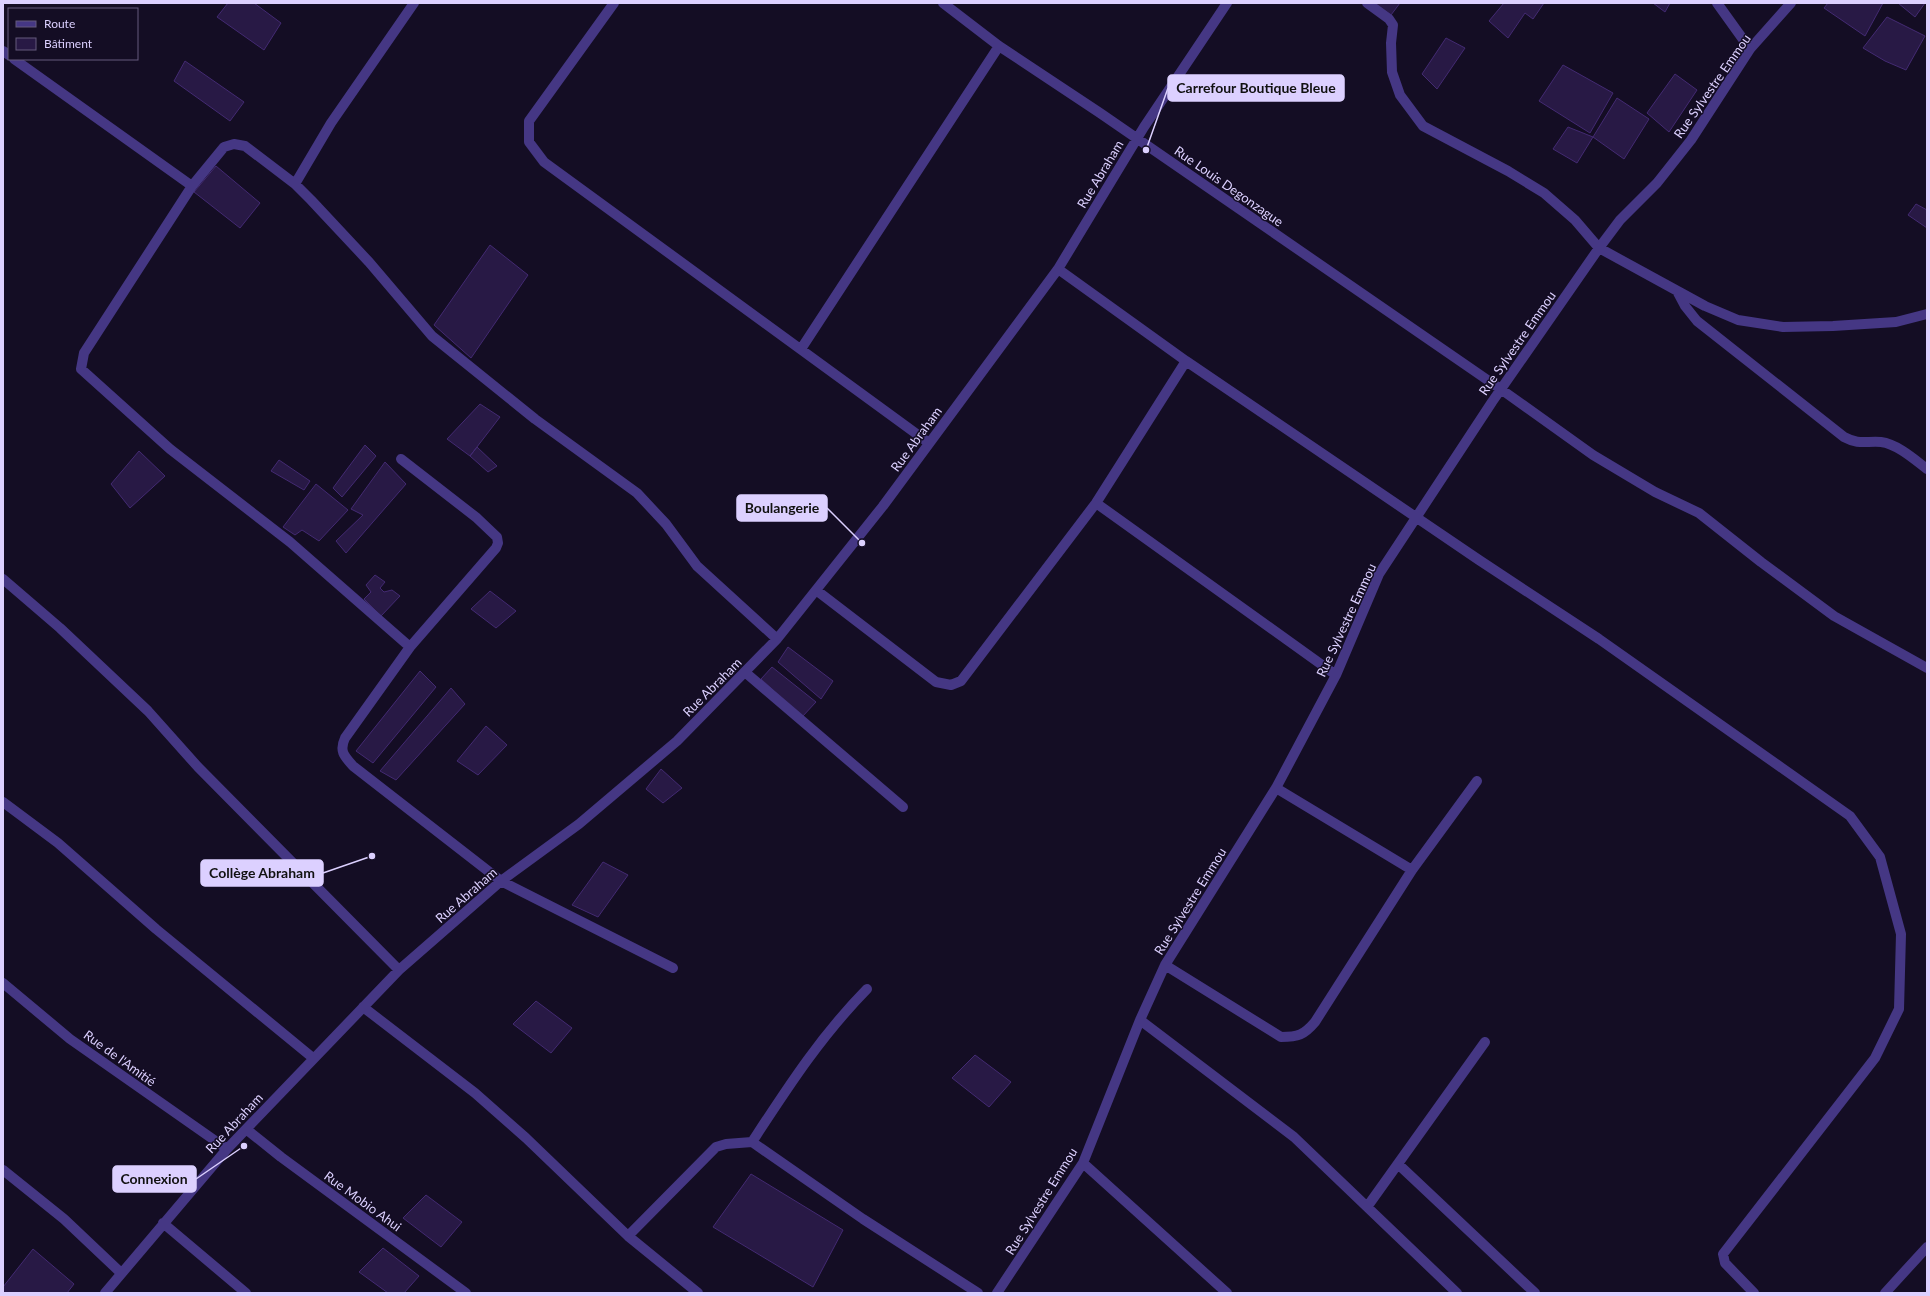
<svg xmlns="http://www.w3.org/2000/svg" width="1930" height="1296" font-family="Lato,sans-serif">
  <rect width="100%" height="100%" fill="#140d24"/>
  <path fill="#281945" stroke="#432a72" d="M228 3H254L281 23 264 50 217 17Z
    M1374 3H1400L1391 15Z
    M1504 3H1544L1533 19 1525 13 1508 38 1489 21Z
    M1653 3H1670L1665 12Z
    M1828 3H1883L1865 36 1824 8Z
    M1898 3H1925L1915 17Z
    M1887 17 1925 36 1906 70 1885 61 1863 48Z
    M1446 38 1465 48 1437 89 1422 74Z
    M185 61 244 102 230 121 174 81Z
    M1563 65 1613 93 1590 133 1539 101Z
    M1675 74 1697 90 1669 132 1647 113Z
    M1617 98 1649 119 1624 159 1593 137Z
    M1568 127 1593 137 1577 163 1553 149Z
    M216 166 260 203 240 228 194 192Z
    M1916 204 1927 210V228L1908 215Z
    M490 245 528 275 471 358 434 325Z
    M480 404 500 417 470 456 447 439Z
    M365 445 376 456 342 497 333 488Z
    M477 447 497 466 488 472 470 456Z
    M139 451 165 476 130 508 111 484Z
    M279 460 310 481 304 490 271 471Z
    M385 462 406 484 346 553 336 541 363 515 351 509Z
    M316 484 348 510 319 541 302 530 295 535 283 527Z
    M375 575 385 582 380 588 384 592 392 590 400 596 381 616 364 599 371 592 366 585Z
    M490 591 516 611 496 628 471 609Z
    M788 647 833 681 821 699 778 662Z
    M772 667 816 702 802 717 761 679Z
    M420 671 436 687 373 763 356 751Z
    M451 688 465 704 396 780 380 771Z
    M486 726 507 745 478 775 457 761Z
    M661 769 682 788 663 803 646 789Z
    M603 862 628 875 598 917 572 905Z
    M536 1001 572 1028 551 1053 513 1024Z
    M975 1055 1011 1082 989 1107 952 1078Z
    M751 1174 843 1230 813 1287 713 1227Z
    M426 1195 462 1222 441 1247 403 1218Z
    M383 1248 419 1276 404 1293H388L359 1272Z
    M33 1249 74 1284 67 1293H3V1287Z"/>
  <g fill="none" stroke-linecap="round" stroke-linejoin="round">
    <path stroke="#453784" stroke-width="10" d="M614 3 529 121V142L544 162 929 443
      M943 3 999 46 1100 113 1502 390 1593 455 1655 492 1699 513 1761 562 1834 616 1927 668
      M1367 3 1389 19 1393 25 1391 43 1392 72 1400 95 1423 126 1508 171 1544 193 1575 220 1599 248 1705 306 1738 320 1783 327 1833 326 1896 322 1927 314
      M1717 3 1750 49
      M3 51 9 55
      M14 59 192 186
      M295 184 331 123 414 3
      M1058 269 1186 361 1479 560 1599 639 1850 816 1880 857 1901 934 1899 1009 1875 1058 1723 1254 1725 1263 1754 1293
      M1677 291 1685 306 1697 321 1844 437C1859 445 1865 441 1881 442 1897 444 1914 459 1927 469
      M801 349 999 46
      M401 459 477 518 497 537 498 543 496 548 410 647 345 738C339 751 344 756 353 766L501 881 673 968
      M1096 503 1336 675
      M3 579 60 628 148 711 198 767 399 970
      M816 590 936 682 951 685 961 681 1096 503 1186 361
      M410 647 290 542 170 449 81 369 84 353 192 186 224 147 234 144 245 146 295 184 311 200 369 262 432 336 535 419 637 493 666 524 697 566 777 639
      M746 673 903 807
      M1276 788 1412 870
      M3 802 58 843 156 929 313 1058
      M1165 965 1281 1037C1298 1037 1304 1035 1315 1022L1412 870 1477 781
      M3 983 70 1039 227 1149
      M363 1007 475 1093 526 1138 628 1236 698 1293
      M1140 1020 1294 1137 1457 1293
      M246 1129 281 1157 466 1293
      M752 1142C788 1087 820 1037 867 989
      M1083 1163 1227 1293
      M1398 1164 1535 1293
      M3 1170 64 1219 121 1273
      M1367 1207 1485 1042
      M163 1223 246 1293
      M628 1236 716 1147 726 1144 752 1142 863 1219 978 1293
      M105 1293 227 1149 399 970 501 881 579 824 677 741 777 639 883 506 1058 269 1144 127 1227 3
      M997 1293 1083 1163 1140 1020 1165 965 1276 788 1336 675 1379 574 1492 402 1599 248 1620 220 1657 183 1691 140 1750 49 1791 3
      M1885 1293 1927 1247"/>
  </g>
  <g text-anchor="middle" stroke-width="3" stroke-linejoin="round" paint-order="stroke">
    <g font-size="13" fill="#dcd0ff" stroke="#140d24">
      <text transform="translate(1712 86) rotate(-55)" y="5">Rue Sylvestre Emmou</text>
      <text transform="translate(1100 174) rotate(-59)" y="5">Rue Abraham</text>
      <text transform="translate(1229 186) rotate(35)" y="5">Rue Louis Degonzague</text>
      <text transform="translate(1517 343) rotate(-55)" y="5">Rue Sylvestre Emmou</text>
      <text transform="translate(916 439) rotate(-54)" y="5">Rue Abraham</text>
      <text transform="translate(1346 620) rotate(-65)" y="5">Rue Sylvestre Emmou</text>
      <text transform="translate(712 687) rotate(-45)" y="5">Rue Abraham</text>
      <text transform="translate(466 895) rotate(-41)" y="5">Rue Abraham</text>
      <text transform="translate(1190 901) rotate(-58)" y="5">Rue Sylvestre Emmou</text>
      <text transform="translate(120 1058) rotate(36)" y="5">Rue de l'Amitié</text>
      <text transform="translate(234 1123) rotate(-47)" y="5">Rue Abraham</text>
      <text transform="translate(363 1201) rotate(36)" y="5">Rue Mobio Ahui</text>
      <text transform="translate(1041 1201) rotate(-58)" y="5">Rue Sylvestre Emmou</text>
    </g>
  </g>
  <path fill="none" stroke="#dcd0ff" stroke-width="1.5" d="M1146 150L1168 88M862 543L827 508M372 856L323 873M244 1146L196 1179"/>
  <g fill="#dcd0ff" stroke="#140d24" stroke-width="1.5">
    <circle cx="1146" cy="150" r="4"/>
    <circle cx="862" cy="543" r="4"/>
    <circle cx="372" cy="856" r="4"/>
    <circle cx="244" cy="1146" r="4"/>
  </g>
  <g fill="#dcd0ff" stroke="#dcd0ff" stroke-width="1.5">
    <rect x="1168" y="75" width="176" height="26" rx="4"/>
    <rect x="737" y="495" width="90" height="26" rx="4"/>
    <rect x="201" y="860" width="122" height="26" rx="4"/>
    <rect x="113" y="1166" width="83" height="26" rx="4"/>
  </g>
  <g font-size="14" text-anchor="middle" font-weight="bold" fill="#111">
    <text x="1256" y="93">Carrefour Boutique Bleue</text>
    <text x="782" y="513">Boulangerie</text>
    <text x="262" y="878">Collège Abraham</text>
    <text x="154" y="1184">Connexion</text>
  </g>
  <rect width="1930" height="1296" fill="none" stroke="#dcd0ff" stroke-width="8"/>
  <rect x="8" y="8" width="130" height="52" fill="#140d24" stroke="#645b7c"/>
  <rect x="16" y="21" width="20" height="6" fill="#453784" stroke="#645b7c"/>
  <text x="44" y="28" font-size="12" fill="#dcd0ff">Route</text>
  <rect x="16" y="38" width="20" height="12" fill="#281945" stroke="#645b7c"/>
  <text x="44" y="48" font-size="12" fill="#dcd0ff">Bâtiment</text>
</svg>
